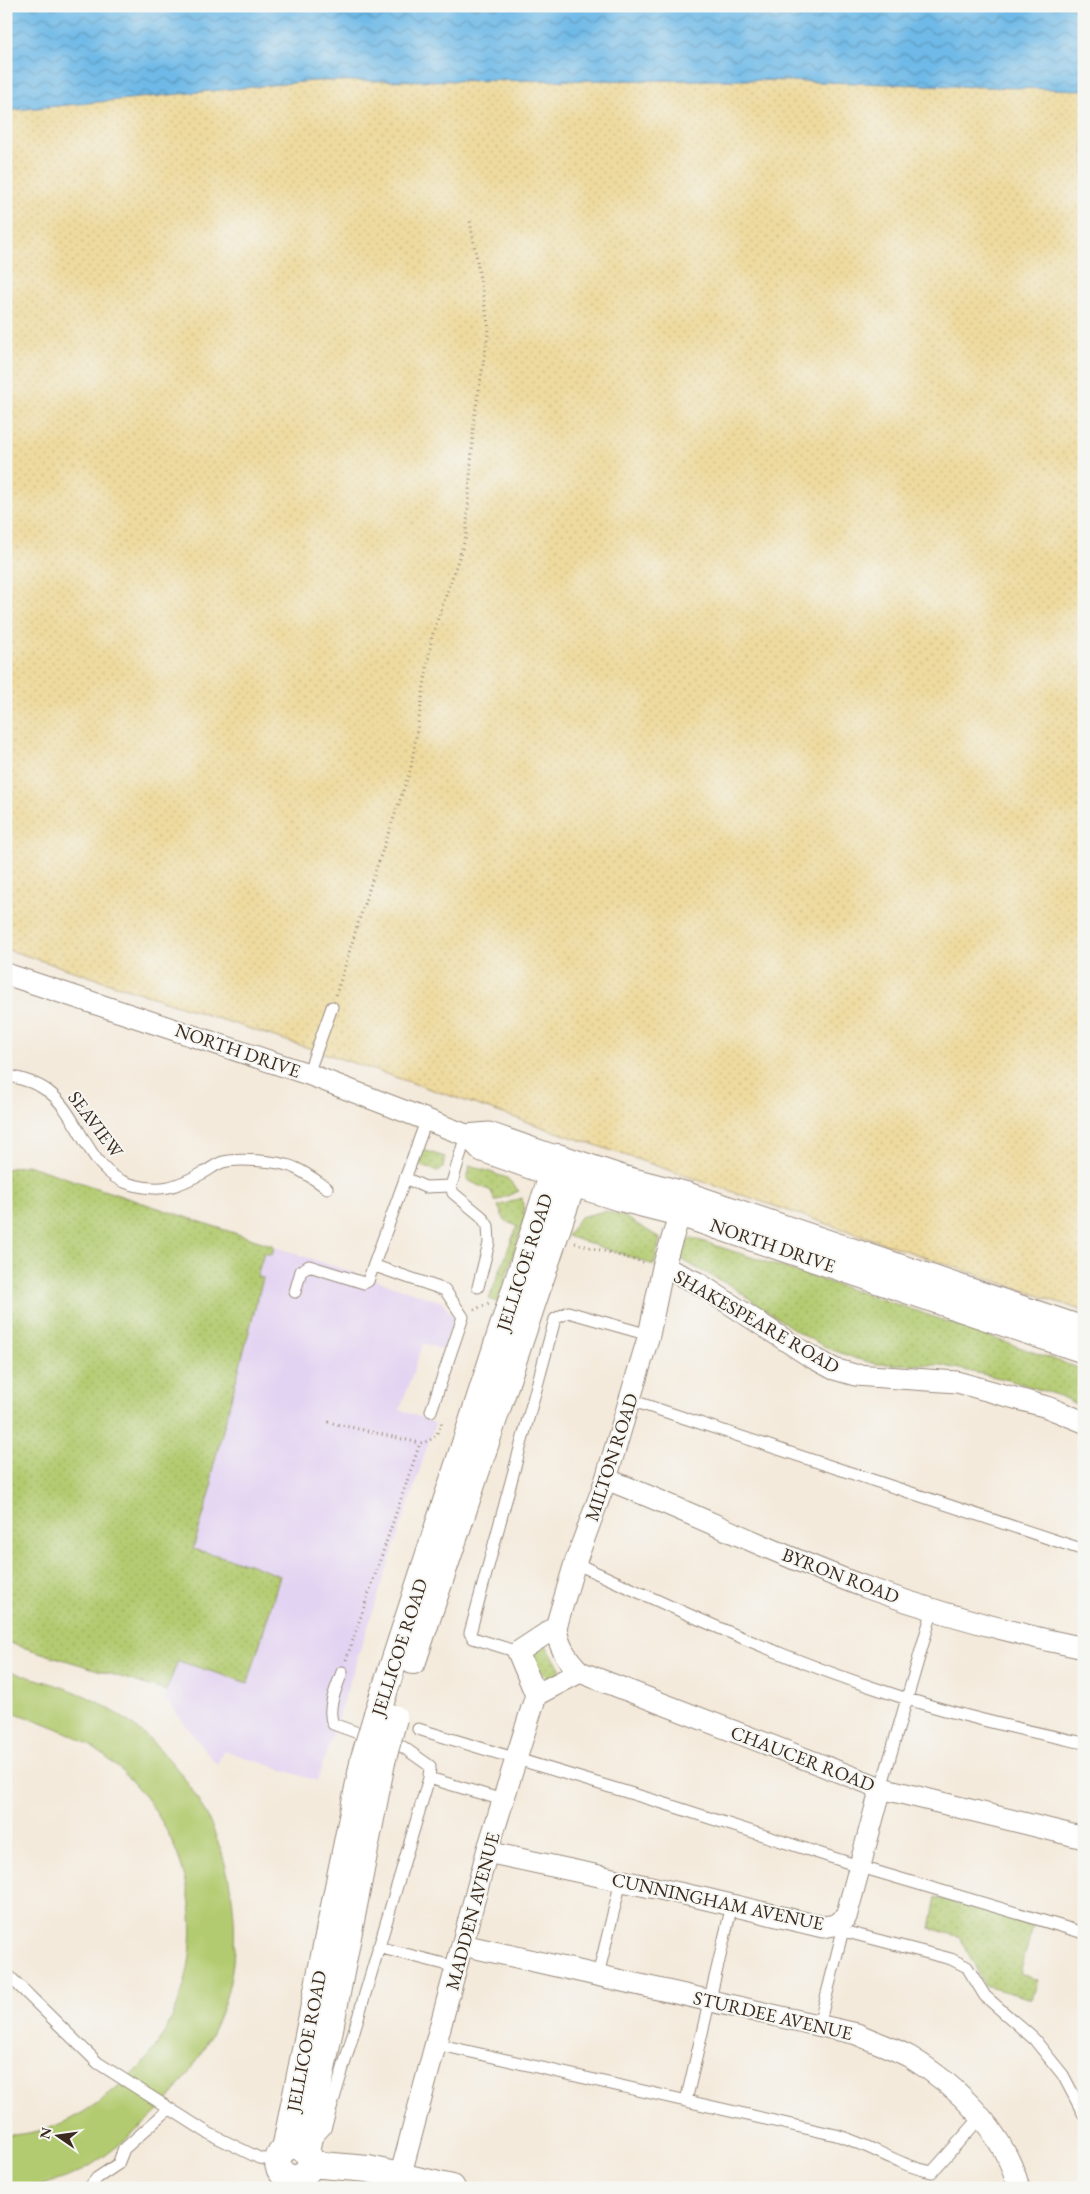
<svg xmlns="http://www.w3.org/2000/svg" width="1090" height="2194" font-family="'EB Garamond',serif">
  <defs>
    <pattern id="green-dots" width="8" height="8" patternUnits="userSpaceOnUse" patternTransform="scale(1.25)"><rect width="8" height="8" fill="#b3cb70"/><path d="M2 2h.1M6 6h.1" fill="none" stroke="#9bae61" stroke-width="1.8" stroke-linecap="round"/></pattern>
    <pattern id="sand-dots" width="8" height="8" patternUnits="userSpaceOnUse" patternTransform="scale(1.25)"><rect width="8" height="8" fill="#eeda9e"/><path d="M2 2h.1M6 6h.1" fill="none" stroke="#cdbb88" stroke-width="1.8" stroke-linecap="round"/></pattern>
    <pattern id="water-waves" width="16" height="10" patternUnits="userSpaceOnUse" patternTransform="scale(1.25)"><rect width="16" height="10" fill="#6eb9e7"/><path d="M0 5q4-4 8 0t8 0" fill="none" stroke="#5c97bb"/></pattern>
  </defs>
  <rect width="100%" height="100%" fill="#f6f6f2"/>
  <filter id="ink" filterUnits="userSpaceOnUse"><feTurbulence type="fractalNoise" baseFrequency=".02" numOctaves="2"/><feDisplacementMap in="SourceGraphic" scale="10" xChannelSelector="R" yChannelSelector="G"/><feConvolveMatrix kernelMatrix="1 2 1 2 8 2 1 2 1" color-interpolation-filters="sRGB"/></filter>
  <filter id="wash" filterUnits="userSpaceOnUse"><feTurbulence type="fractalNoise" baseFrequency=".0096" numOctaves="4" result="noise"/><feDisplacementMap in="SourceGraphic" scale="20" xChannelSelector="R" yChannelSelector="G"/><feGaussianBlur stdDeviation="1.12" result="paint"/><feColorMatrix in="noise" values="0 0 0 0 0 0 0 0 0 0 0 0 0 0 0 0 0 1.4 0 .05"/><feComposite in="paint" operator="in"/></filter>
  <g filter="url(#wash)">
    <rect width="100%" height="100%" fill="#f4eadb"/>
    <path fill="#e3d3f2" d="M27 1165 442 1302 454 1319 443 1350 423 1343 400 1410 435 1423 317 1781 223 1750 217 1765 164 1697 166 1691 6 1642V1169Z"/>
    <path fill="url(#green-dots)" stroke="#777a47" d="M420 1149 445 1157 443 1168 438 1171 414 1164Z
      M27 1165 274 1246 272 1255 264 1253 257 1276 263 1278 211 1475 212 1486 193 1549 246 1563 280 1576 248 1683 178 1661 166 1691 6 1642V1169Z
      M470 1165 507 1178 519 1191 495 1201 491 1191 467 1180Z
      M522 1198 525 1217 498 1302 489 1299 517 1226 505 1221 498 1206Z
      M605 1211 623 1216 660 1238 654 1265 567 1236 580 1217Z
      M692 1238 914 1310 1084 1370V1408L1060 1396 1009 1380 941 1365 877 1364 857 1359 830 1349 801 1334 731 1286 685 1262 680 1258 686 1243Z
      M545 1644 560 1668 559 1673 548 1679 540 1671 532 1657 533 1651Z
      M936 1897 1033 1926 1020 1974 1038 1980 1032 1999 985 1986 960 1937 930 1928Z"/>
    <path fill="url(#sand-dots)" stroke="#94825e" d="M337 74 1084 81V1311L327 1054 6 949V101Z"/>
    <path fill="#b3cb70" stroke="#777a47" d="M6 1670C37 1680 71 1687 99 1703 194 1755 247 1863 232 1970 223 2030 183 2092 137 2130 93 2167 65 2188 6 2188V2135C47 2135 85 2115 115 2089 124 2081 134 2074 141 2066 223 1968 202 1832 102 1754 74 1732 40 1721 6 1710Z"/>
    <path fill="url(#water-waves)" stroke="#547282" d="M6 6H1084V90L755 80 313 81 6 111Z"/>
  </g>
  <g filter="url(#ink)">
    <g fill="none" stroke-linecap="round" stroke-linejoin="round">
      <defs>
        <path id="service" d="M308 1074 332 1007
          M6 1075C21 1079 36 1082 49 1092 80 1116 89 1173 130 1184 162 1193 175 1187 203 1173 209 1170 216 1164 223 1162 238 1158 281 1161 295 1168 306 1173 317 1181 327 1188
          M466 1135 451 1186 453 1193 481 1216 488 1226 489 1243 478 1287
          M405 1178 425 1187 451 1186
          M375 1266 445 1290 463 1317 431 1411
          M295 1292 301 1271 309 1266 364 1283 368 1281 426 1121
          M630 1400 1084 1550
          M575 1563C677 1610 779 1657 886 1692 951 1714 1017 1729 1084 1743
          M518 1652 473 1638 470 1633 555 1319 568 1312 649 1335
          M342 1672C337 1687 326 1708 333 1724L372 1738
          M418 1729 666 1804 871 1870 1084 1933
          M387 1742 403 1747 430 1766 429 1778 503 1800
          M881 1788 933 1609
          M843 1931 951 1959 967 1967 985 1996 1034 2039 1063 2075 1084 2115
          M378 1947 456 1967
          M6 1973 98 2063 208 2133 259 2158 278 2161
          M598 1975 621 1881
          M819 2025 844 1926
          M436 2044 836 2135C869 2144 899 2166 932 2172L980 2118
          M686 2101 732 1905
          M315 2140 325 2129 429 1778
          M89 2188 97 2178 118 2164 124 2149 169 2109"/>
        <path id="minor" d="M6 974 308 1074 466 1135 489 1133 558 1157
          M466 1135 482 1151 552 1176
          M663 1267 698 1283 808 1355 834 1369 855 1375 957 1382 1047 1407 1084 1422
          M606 1479C694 1513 779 1556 868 1588 938 1613 1011 1633 1084 1648
          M556 1627C558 1646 567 1659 580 1672L881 1788 1084 1838
          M536 1695 518 1652 556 1627 575 1563 606 1479 649 1335 663 1267 685 1198
          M487 1852 702 1898 823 1927 835 1925 846 1917 881 1788
          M463 1945 857 2034C874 2042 894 2048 910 2057 959 2087 1004 2132 1019 2188
          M400 2177 487 1852 536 1695 580 1672"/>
        <path id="tertiary" d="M557 1178 620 1198 679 1213 1084 1350
          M413 1661 579 1164
          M377 1714 558 1157 624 1179 686 1195 1084 1330
          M278 2162a16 16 0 1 1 32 0a16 16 0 1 1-32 0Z
          M285 2149 364 1758
          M306 2152 382 1762
          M310 2164 368 2169 452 2188"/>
      </defs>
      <use href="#service" stroke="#988a7c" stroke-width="13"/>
      <use href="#minor" stroke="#988a7c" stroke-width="23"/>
      <use href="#tertiary" stroke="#988a7c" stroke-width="28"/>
      <path stroke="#988a7c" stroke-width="3" stroke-dasharray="1 4" stroke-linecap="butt" d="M336 995 365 901 411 768 432 636 466 537 474 419 489 329 470 221
        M575 1243 646 1263
        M474 1310 489 1303
        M328 1422 420 1443C436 1440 438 1433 443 1419
        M346 1660 420 1443"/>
      <use href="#service" stroke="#fff" stroke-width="11"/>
      <use href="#minor" stroke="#fff" stroke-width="21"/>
      <use href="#tertiary" stroke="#fff" stroke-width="26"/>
      <defs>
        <path id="tertiary-bridge" d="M364 1758 377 1714
          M382 1762 394 1718"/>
      </defs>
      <use href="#tertiary-bridge" stroke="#988a7c" stroke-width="28" stroke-linecap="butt"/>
      <use href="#tertiary-bridge" stroke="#fff" stroke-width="26"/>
    </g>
  </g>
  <g text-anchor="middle" stroke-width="4" stroke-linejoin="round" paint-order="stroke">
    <g font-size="19" fill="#3b2a1e" stroke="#f6f6f2">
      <text transform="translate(238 1050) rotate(19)" y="7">NORTH DRIVE</text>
      <text transform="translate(96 1124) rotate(53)" y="7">SEAVIEW</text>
      <text transform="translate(773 1245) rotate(19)" y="7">NORTH DRIVE</text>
      <text transform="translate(524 1262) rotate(-72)" y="7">JELLICOE ROAD</text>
      <text transform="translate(757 1321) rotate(30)" y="7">SHAKESPEARE ROAD</text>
      <text transform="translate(611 1457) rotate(-72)" y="7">MILTON ROAD</text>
      <text transform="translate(841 1575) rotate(21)" y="7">BYRON ROAD</text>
      <text transform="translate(399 1647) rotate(-72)" y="7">JELLICOE ROAD</text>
      <text transform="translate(803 1758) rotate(21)" y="7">CHAUCER ROAD</text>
      <text transform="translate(718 1901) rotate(12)" y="7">CUNNINGHAM AVENUE</text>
      <text transform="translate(472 1911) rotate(-75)" y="7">MADDEN AVENUE</text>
      <text transform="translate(773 2015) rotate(13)" y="7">STURDEE AVENUE</text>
      <text transform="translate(306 2041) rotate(-79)" y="7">JELLICOE ROAD</text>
    </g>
  </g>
  <rect width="1090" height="2194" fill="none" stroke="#f6f6f2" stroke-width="25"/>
  <g transform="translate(58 2136) rotate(283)" stroke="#f6f6f2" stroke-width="4" paint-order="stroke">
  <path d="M0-4L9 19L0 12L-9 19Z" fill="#3b2a1e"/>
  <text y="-8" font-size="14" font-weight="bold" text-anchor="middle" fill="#3b2a1e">N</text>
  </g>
</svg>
